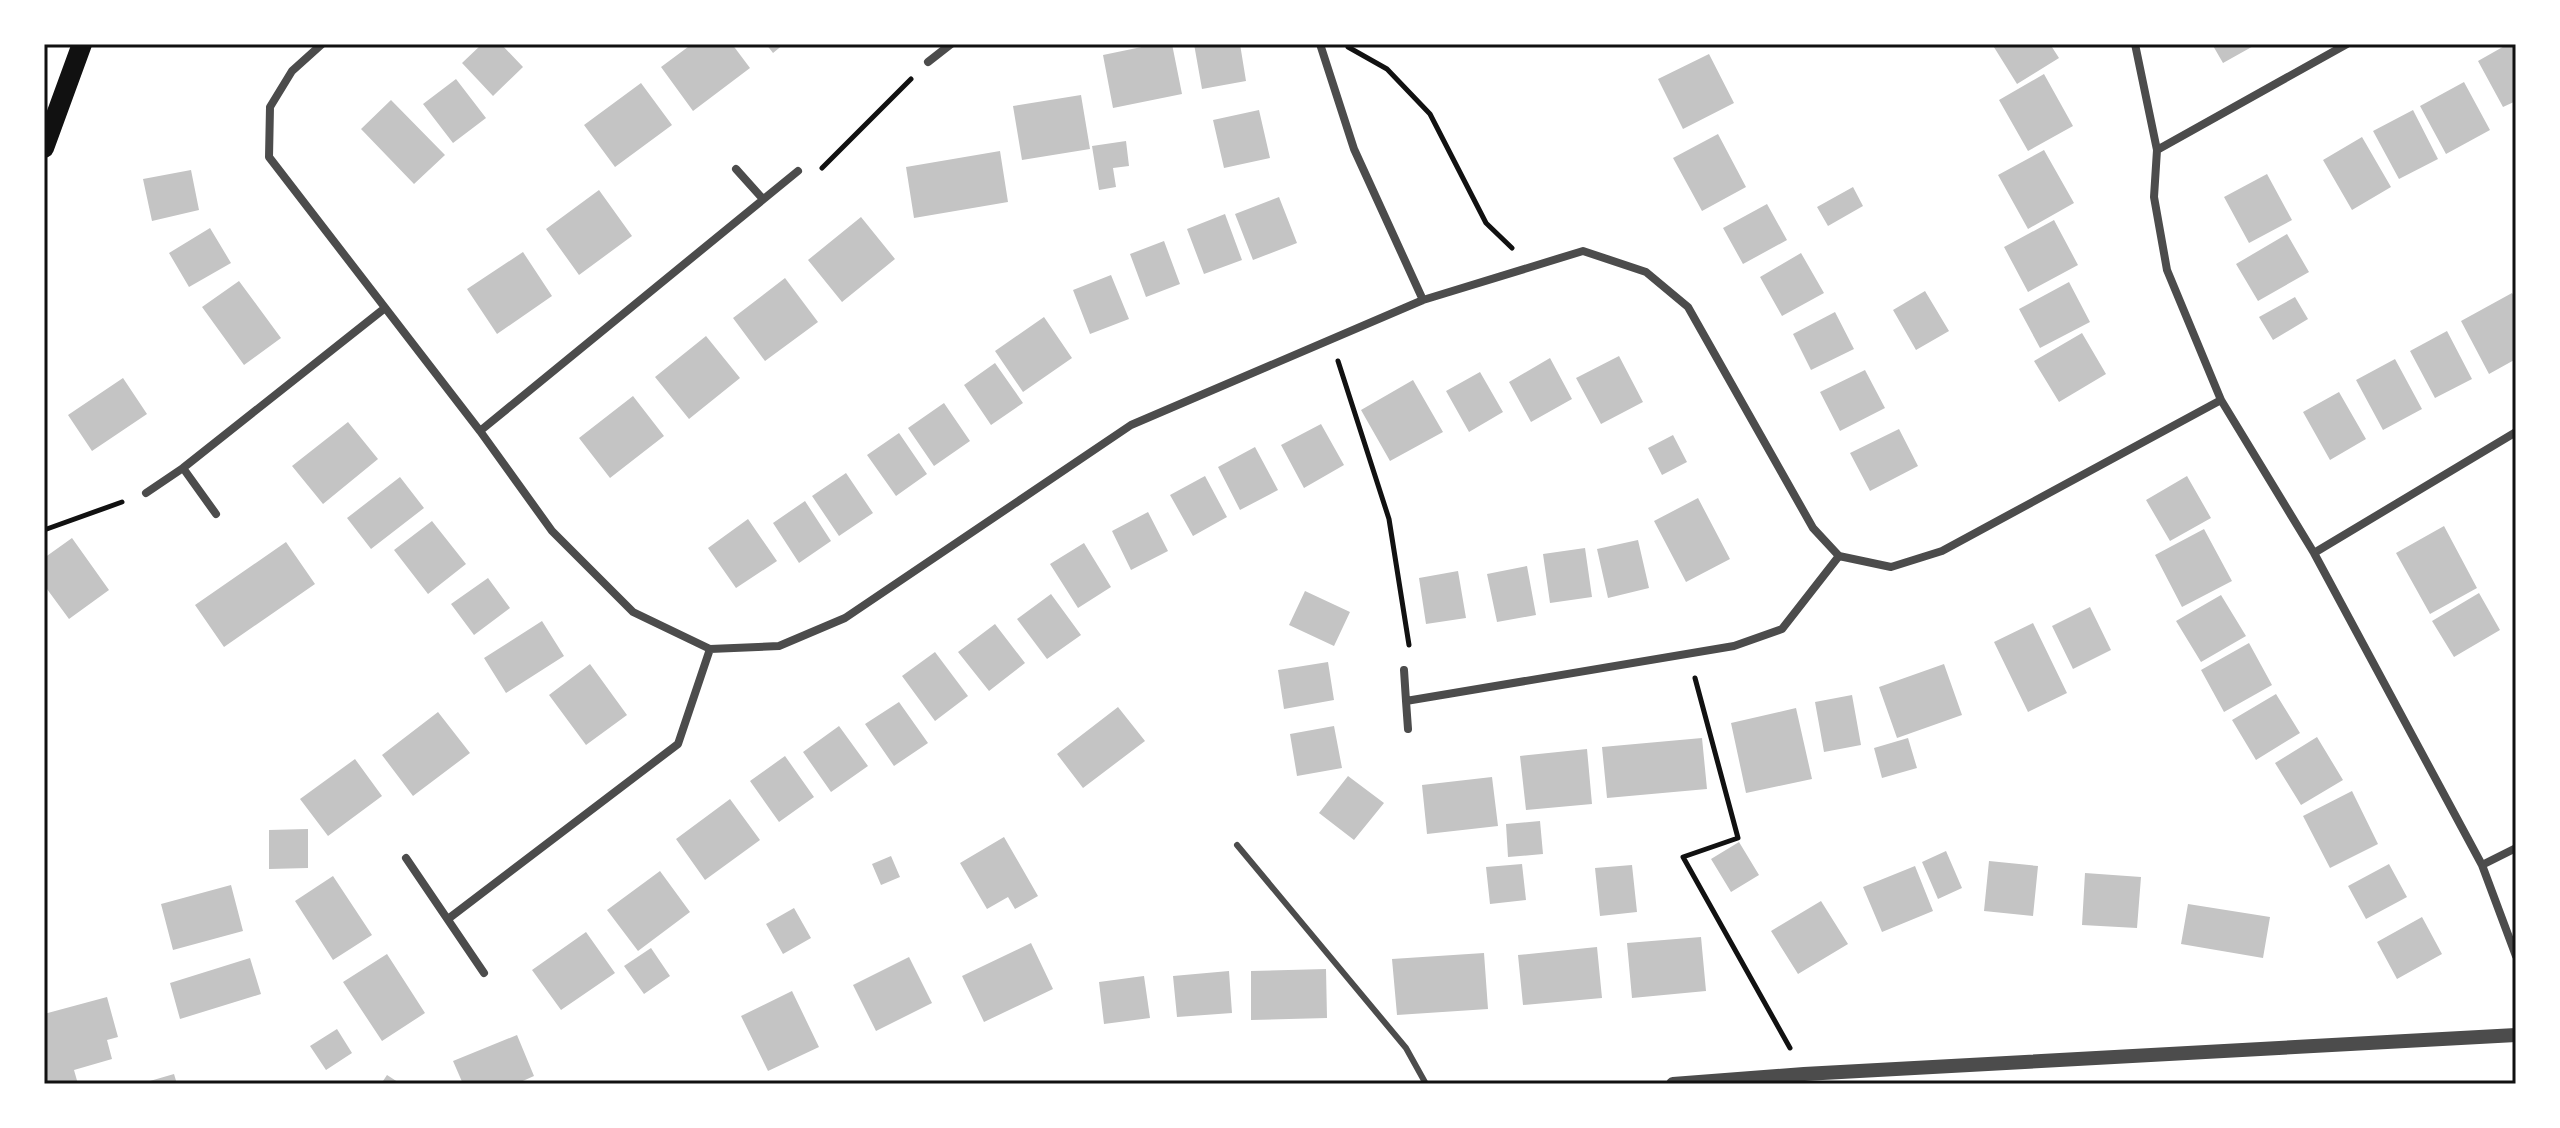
<svg xmlns="http://www.w3.org/2000/svg" width="2560" height="1128" font-family="Raleway,sans-serif">
  <rect width="100%" height="100%" fill="#fff"/>
  <path fill="#c4c4c4" d="M482 44H501L523 67 493 96 462 63Z
    M692 44H732L750 68 693 111 661 67Z
    M766 44H784L773 53Z
    M1156 44H1172L1182 94 1113 108 1103 55Z
    M1194 44H1240L1246 81 1202 89Z
    M1992 44H2050L2059 58 2017 84Z
    M2212 44H2257L2223 63Z
    M2508 44H2516V101L2503 107 2478 61Z
    M1709 54 1734 103 1683 129 1658 79Z
    M2044 74 2073 126 2028 151 1999 100Z
    M456 79 486 118 453 143 423 104Z
    M2464 82 2490 130 2446 154 2420 106Z
    M641 83 672 125 615 167 584 125Z
    M1081 95 1090 149 1022 160 1013 106Z
    M391 100 445 155 414 184 361 129Z
    M1259 110 1270 158 1224 168 1213 120Z
    M2413 110 2438 159 2399 179 2373 131Z
    M1718 134 1746 187 1702 211 1673 158Z
    M2362 137 2391 187 2352 210 2323 160Z
    M1126 141 1129 166 1113 168 1116 187 1099 190 1092 146Z
    M2044 150 2074 203 2028 229 1998 175Z
    M1000 151 1008 202 914 218 906 167Z
    M191 170 199 210 152 221 143 179Z
    M2267 174 2292 220 2249 243 2224 197Z
    M1853 187 1863 206 1828 226 1817 207Z
    M599 190 632 236 579 275 546 229Z
    M1279 197 1297 243 1253 260 1235 214Z
    M1767 204 1787 240 1743 264 1723 228Z
    M1225 214 1242 260 1204 274 1187 229Z
    M861 217 895 259 842 302 808 260Z
    M2054 220 2078 265 2028 292 2004 247Z
    M210 228 231 263 189 287 169 253Z
    M2287 234 2309 272 2258 301 2236 264Z
    M1164 241 1180 284 1146 297 1130 254Z
    M523 252 552 296 497 334 467 289Z
    M1801 253 1824 293 1782 316 1760 277Z
    M1111 275 1129 319 1090 334 1073 290Z
    M785 278 818 322 765 361 733 318Z
    M239 281 281 338 244 365 202 307Z
    M2069 282 2090 322 2040 348 2019 309Z
    M1925 291 1949 331 1916 350 1893 310Z
    M2512 293 2516 300V359L2489 374 2461 321Z
    M2295 297 2308 319 2273 340 2259 317Z
    M1835 312 1854 349 1811 370 1793 334Z
    M1044 317 1072 358 1023 392 995 351Z
    M2447 331 2472 379 2435 398 2410 351Z
    M2082 333 2106 374 2059 402 2034 361Z
    M706 336 740 378 689 419 655 377Z
    M1619 356 1643 402 1601 424 1576 378Z
    M1550 358 1572 399 1531 422 1509 382Z
    M2395 359 2422 409 2383 430 2356 380Z
    M995 363 1023 403 991 425 964 385Z
    M1865 370 1885 408 1840 431 1820 392Z
    M1480 372 1503 412 1469 432 1446 391Z
    M123 378 147 414 92 451 68 415Z
    M1413 380 1443 432 1390 461 1361 410Z
    M2339 392 2366 439 2330 460 2303 412Z
    M633 396 664 436 610 478 579 438Z
    M944 403 970 441 934 466 908 428Z
    M348 422 378 459 323 504 292 466Z
    M1321 424 1344 465 1304 488 1281 445Z
    M1899 429 1918 466 1870 491 1850 453Z
    M899 433 927 474 896 496 867 455Z
    M1673 435 1687 462 1662 475 1648 448Z
    M1255 447 1278 490 1240 510 1218 467Z
    M846 473 873 513 839 536 812 496Z
    M1205 476 1227 517 1193 536 1170 495Z
    M2187 476 2211 518 2170 541 2146 500Z
    M400 477 424 508 371 549 347 518Z
    M1698 498 1730 559 1686 582 1654 521Z
    M805 501 831 541 799 563 773 523Z
    M1148 512 1168 551 1131 570 1112 531Z
    M748 519 777 561 736 588 708 548Z
    M432 521 466 564 428 594 394 550Z
    M2444 526 2477 588 2430 614 2396 553Z
    M2204 529 2232 581 2182 607 2155 555Z
    M72 538 109 590 69 619 44 585V558Z
    M1638 540 1649 588 1608 598 1597 549Z
    M286 542 315 584 224 647 195 605Z
    M1084 543 1111 587 1078 608 1050 564Z
    M1585 548 1592 597 1550 603 1543 554Z
    M1527 566 1536 615 1497 622 1487 574Z
    M1458 571 1466 618 1426 624 1419 578Z
    M488 578 510 608 474 635 451 604Z
    M1305 591 1350 612 1334 646 1289 625Z
    M2479 593 2500 630 2454 657 2432 621Z
    M1051 594 1081 635 1047 659 1017 619Z
    M2221 595 2246 636 2201 662 2176 621Z
    M2090 607 2111 650 2073 669 2052 626Z
    M542 621 564 656 506 693 484 658Z
    M2033 623 2067 693 2028 712 1994 642Z
    M995 624 1025 663 989 691 958 652Z
    M2249 643 2272 685 2224 712 2201 670Z
    M935 652 968 696 935 721 902 676Z
    M1328 662 1334 700 1284 709 1278 670Z
    M590 664 627 715 586 745 549 695Z
    M1944 664 1962 715 1897 738 1879 687Z
    M2276 694 2300 733 2256 760 2232 720Z
    M1852 695 1861 745 1824 752 1815 702Z
    M899 702 928 743 894 766 865 724Z
    M1118 707 1145 741 1083 788 1057 754Z
    M1796 708 1812 779 1746 793 1731 723Z
    M438 712 470 753 413 796 382 755Z
    M839 726 868 766 831 792 803 752Z
    M1334 726 1342 768 1297 776 1290 734Z
    M2317 737 2343 780 2301 805 2275 763Z
    M1702 738 1707 789 1607 798 1602 747Z
    M1908 738 1917 768 1882 778 1874 748Z
    M1587 749 1592 804 1526 810 1520 756Z
    M785 756 814 797 779 822 750 781Z
    M355 759 382 796 328 836 300 799Z
    M1348 776 1384 803 1354 840 1319 813Z
    M1492 777 1498 826 1427 834 1422 785Z
    M2352 791 2378 844 2330 868 2303 816Z
    M730 799 760 840 705 880 676 839Z
    M1540 821 1543 854 1508 857 1506 824Z
    M308 829V868L269 869V830Z
    M1004 837 1038 896 1015 909 1008 897 987 909 960 863Z
    M1739 842 1759 875 1731 892 1711 859Z
    M1946 851 1962 888 1938 899 1922 862Z
    M891 856 900 877 881 885 872 864Z
    M1989 861 2038 866 2033 916 1984 911Z
    M1522 864 1526 900 1490 904 1486 867Z
    M2389 864 2407 897 2366 919 2348 886Z
    M1632 865 1637 912 1600 916 1595 868Z
    M1915 866 1933 911 1882 932 1863 887Z
    M660 871 690 912 638 951 607 910Z
    M2085 873 2141 877 2137 928 2082 925Z
    M333 876 372 935 333 960 295 901Z
    M231 885 243 931 173 950 161 904Z
    M1821 901 1848 944 1798 974 1771 931Z
    M2188 904 2270 917 2263 958 2181 944Z
    M794 908 811 938 783 954 766 924Z
    M2422 917 2442 954 2397 979 2377 942Z
    M586 932 615 973 561 1010 532 970Z
    M1701 937 1706 991 1632 998 1627 943Z
    M1031 943 1053 989 984 1022 962 976Z
    M1597 947 1602 998 1523 1005 1518 955Z
    M651 948 670 976 644 994 624 966Z
    M1484 953 1488 1009 1397 1015 1392 959Z
    M387 954 425 1013 382 1041 343 982Z
    M909 957 932 1003 876 1031 853 985Z
    M250 958 261 994 180 1019 170 983Z
    M1326 969 1327 1018 1251 1020V971Z
    M1229 971 1232 1013 1177 1017 1173 976Z
    M1144 976 1150 1018 1104 1024 1099 982Z
    M792 991 819 1047 768 1071 741 1016Z
    M107 997 118 1037 107 1040 112 1059 74 1070 78 1084H44V1014Z
    M337 1029 352 1053 326 1070 310 1046Z
    M517 1035 534 1076 516 1084H463L453 1061Z
    M174 1074 177 1084H144L143 1083Z
    M387 1075 401 1084H381Z"/>
  <g fill="none" stroke-linecap="round" stroke-linejoin="round">
    <path stroke="#111" stroke-width="5" d="M1348 47 1387 69 1430 114 1486 223 1512 248
      M822 168 911 79
      M1338 361 1389 519 1409 645
      M44 530 122 502
      M1695 678 1738 838 1683 857 1790 1048"/>
    <path stroke="#4c4c4c" stroke-width="6" d="M1237 845 1406 1048 1426 1084"/>
    <path stroke="#4c4c4c" stroke-width="8" d="M322 44 292 71 270 107 269 157 480 431 552 531 633 612 710 649 779 646 845 618 1131 425 1423 300 1583 251 1646 272 1688 307 1813 528 1839 556
      M1320 44 1354 149 1423 300
      M2135 44 2157 150
      M2347 44 2157 150 2154 197 2167 270 2221 400 2314 553 2482 865 2516 956
      M928 62 951 44
      M736 169 763 199
      M480 431 798 171
      M183 468 216 514
      M146 493 183 468 385 308
      M2314 553 2516 432
      M1404 670 1406 701 1734 646 1782 629 1839 556 1891 567 1942 551 2221 400
      M1406 701 1408 729
      M406 858 484 973
      M2482 865 2516 848
      M448 919 678 744 710 649"/>
    <path stroke="#4c4c4c" stroke-width="14" d="M1673 1084 1804 1074 2516 1035"/>
    <path stroke="#111" stroke-width="20" d="M44 148 82 44"/>
  </g>
  <rect width="2560" height="1128" fill="none" stroke="#ffffff" stroke-width="92"/>
  <rect x="46" y="46" width="2468" height="1036" fill="none" stroke="#111" stroke-width="3"/>
</svg>
